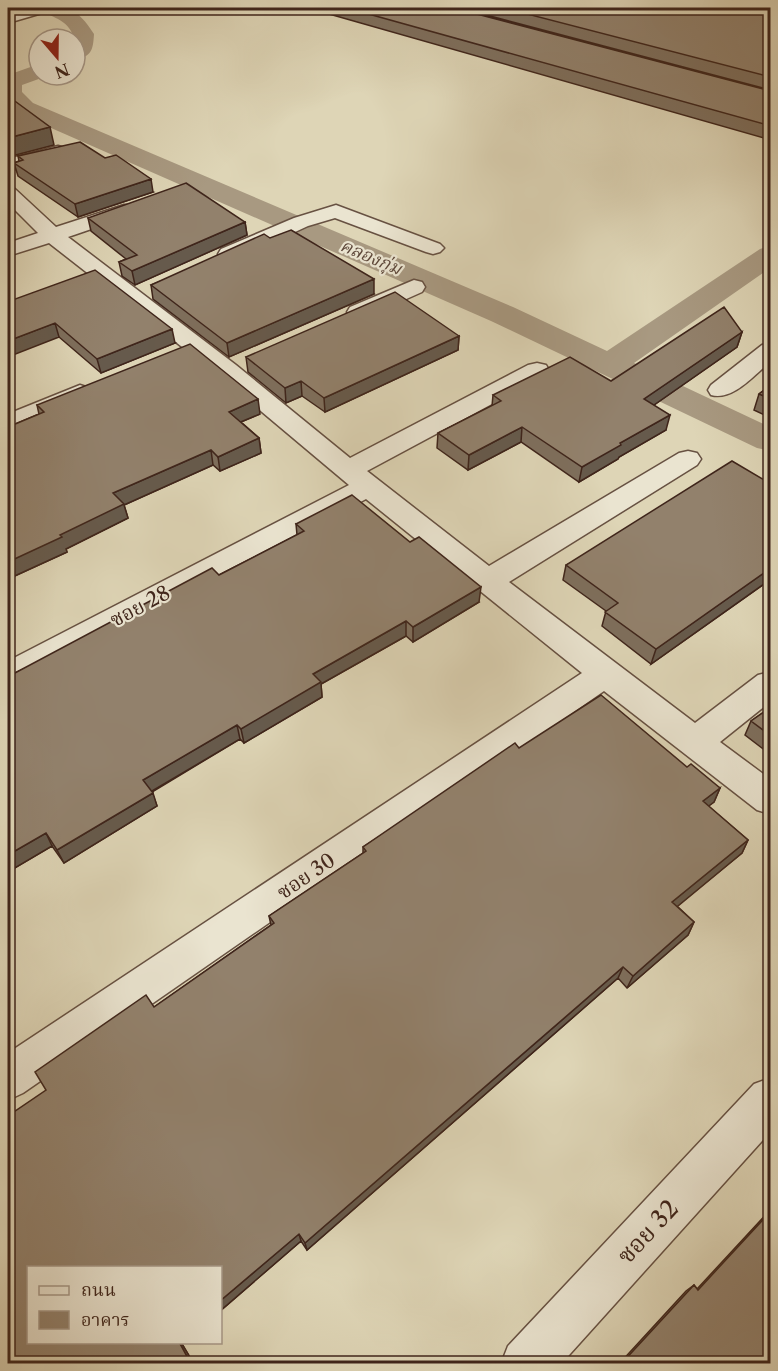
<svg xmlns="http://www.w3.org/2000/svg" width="778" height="1371" font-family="'Libre Caslon Text','Noto Serif Thai',serif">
  <rect width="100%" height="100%" fill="#ded5b6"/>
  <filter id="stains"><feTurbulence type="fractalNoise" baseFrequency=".00333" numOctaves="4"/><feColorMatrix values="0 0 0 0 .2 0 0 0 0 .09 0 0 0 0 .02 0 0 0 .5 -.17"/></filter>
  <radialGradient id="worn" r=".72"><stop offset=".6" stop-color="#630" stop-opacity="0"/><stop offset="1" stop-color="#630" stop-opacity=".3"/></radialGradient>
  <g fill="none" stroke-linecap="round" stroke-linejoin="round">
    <path fill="#a89981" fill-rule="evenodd" d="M42 8C70 5 79 11 94 34 93 50 92 56 75 60 75 42 76 29 58 19 52 16 46 14 42 8Z
      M39 64V75L47 76 22 85V92L33 103 513 307 607 351 760 249 770 246V268L634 363 770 427V451L757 448 491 321 17 113 8 104V75Z"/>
    <defs>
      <path id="street" d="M30 8H51L49 11 8 23V14Z
        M58 146 65 148 67 152 65 156 8 171V159Z
        M8 187 15 189 56 227 124 205H138L141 209 138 213 68 237 236 365 350 458 528 365 537 363 546 365 549 370 546 375 367 471 489 566 679 453 688 451 697 453 701 459 697 465 509 582 695 723 758 675 770 672V702L720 742 770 779V814L757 810 604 691 23 1093 8 1100V1053L582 673 366 499 20 685 8 688V661L349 485 218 375 49 243 8 256V243L38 233 8 203Z
        M336 205 440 244 444 248 440 252 433 254 426 252 335 218 308 226 237 259 229 260 221 259 218 254 221 249 294 218Z
        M414 280 422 282 425 287 422 292 366 317 358 319 350 317 347 312 350 307Z
        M770 343V362C754 375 733 401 711 395L708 390 711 385 762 345Z
        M80 385 89 388 93 393 89 398 8 431V414Z
        M770 1078V1132L561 1364H501L508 1346 754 1084Z"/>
    </defs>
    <use href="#street" stroke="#675142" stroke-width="3"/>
    <use href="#street" fill="#eae4d0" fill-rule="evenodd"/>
  </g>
  <path fill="#7e6f5d" stroke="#3f251b" stroke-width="1.5" d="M308 8H454L771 91V140Z
    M460 8H762L771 9V90Z
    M18 156 153 192 78 217 18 176 14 163 19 161Z
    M88 218 245 222 247 235 135 285 122 276 119 262 126 259 91 231Z
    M270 238 374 294 229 357 153 299 151 285Z
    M10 301 175 343 101 373 59 337Z
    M742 332 737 347 654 405 666 430 619 457 618 459 579 482 521 442 468 470 437 448 438 433 492 406 493 395 611 381Z
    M459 336 458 350 325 412 302 396 286 403 248 372 246 357Z
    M771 385V418L754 410 759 394Z
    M37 405 260 414 241 422 259 438 261 453 220 471 213 465 124 505 128 518 66 549 67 552 8 579V427L39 414Z
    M771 484V579L651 664 602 626 606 611 563 580 566 565Z
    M296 524 479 602 413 642 406 636 321 684 322 697 244 743 240 739 152 792 157 806 64 863 52 846 8 872V674L15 673 219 575 297 535Z
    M771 707V755L745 735 751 721Z
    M519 748 687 767 720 788 714 802 708 806 748 840 742 853 677 906 694 922 688 935 627 988 618 978 307 1250 301 1241 220 1311V1268L28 1342H184L182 1344 194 1364H8L46 1090 154 1007 271 925 269 916 363 853V847Z
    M771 1209V1364H619L686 1291 694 1285 697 1289Z"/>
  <path fill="#665a4c" stroke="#3f251b" stroke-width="1.5" d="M50 127 54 145 8 157V138Z
    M151 179 153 192 78 217 75 204Z
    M245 222 247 235 135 285 132 271Z
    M374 279V294L229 357 227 343Z
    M55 323 59 337 8 357V341Z
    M172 329 175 343 101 373 97 359Z
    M742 332 737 347 641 414 644 399Z
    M459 336 458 350 325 412 324 398Z
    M301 381 302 396 286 403 285 388Z
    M258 399 260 414 231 426 229 412Z
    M670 415 666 430 619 457 618 459 579 482 582 467 620 443Z
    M522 427 521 442 468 470 469 455Z
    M259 438 261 453 220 471 218 457Z
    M211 450 213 465 124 505 128 518 66 549 67 552 8 579V562L60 535 113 493Z
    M771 568V579L651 664 656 649Z
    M481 587 479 602 413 642V627Z
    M406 621V636L321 684 322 697 244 743 241 729 313 674Z
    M237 725 240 739 147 794 143 780Z
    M720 788 714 802 697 815 703 801Z
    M153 793 157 806 64 863 57 850Z
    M46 833 52 846 8 872V855Z
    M748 840 742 853 667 915 672 902Z
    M694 922 688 935 627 988 633 976Z
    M623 967 618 978 307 1250 305 1243Z
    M299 1234 301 1241 220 1311V1301Z
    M179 1342H184L182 1344 194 1364H191Z"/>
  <path fill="#92816c" stroke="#3f251b" stroke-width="1.5" d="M347 8H454L771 91V126Z
    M504 8H762L771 9V77Z
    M8 96 50 127 8 138Z
    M80 142 105 158 116 155 151 179 75 204 14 163 23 160 18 156Z
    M186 183 245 222 132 271 119 262 137 255 88 218Z
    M291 230 374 279 227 343 151 285 264 234 270 238Z
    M95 270 172 329 97 359 55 323 8 341V299L10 301Z
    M395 292 459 336 324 398 301 381 285 388 246 357Z
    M724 307 742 332 644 399 670 415 620 443 621 445 582 467 522 427 469 455 438 433 501 401 493 395 570 357 611 381Z
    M190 344 258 399 229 412 259 438 218 457 211 450 113 493 124 504 60 535 62 537 8 562V427L44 412 37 405Z
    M771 385V399L759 394Z
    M732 461 771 484V568L656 649 605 612 618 603 566 565Z
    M352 495 410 542 419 537 481 587 413 627 406 621 313 674 321 682 241 729 237 725 143 780 153 793 57 850 46 833 8 855V674L15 673 212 568 219 575 304 531 296 524Z
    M601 695 687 767 691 764 720 788 703 801 748 840 672 902 694 922 633 976 623 967 305 1243 299 1234 220 1301V1268H28V1342H179L191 1364H8V1116L46 1090 35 1072 146 995 154 1007 274 923 269 916 366 851 363 847 515 743 519 748Z
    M771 707V736L751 721Z
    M771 1211V1364H621L694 1285 698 1290Z"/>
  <g text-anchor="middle" stroke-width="4.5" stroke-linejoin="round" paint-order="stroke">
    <g font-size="18" font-style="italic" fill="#5e483a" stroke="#eae4d0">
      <text transform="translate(371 257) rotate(23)" y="6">คลองกุ่ม</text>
    </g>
    <g font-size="20" fill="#3f251b" stroke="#eae4d0">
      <text transform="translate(140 606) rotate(-28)" y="7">ซอย 28</text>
      <text transform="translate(306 876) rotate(-34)" y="7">ซอย 30</text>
    </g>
    <g font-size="24" fill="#3f251b" stroke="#eae4d0">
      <text transform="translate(648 1232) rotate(-47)" y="8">ซอย 32</text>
    </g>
  </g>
  <rect width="778" height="1371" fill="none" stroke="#ded5b6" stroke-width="30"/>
  <rect x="9" y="9" width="760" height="1353" fill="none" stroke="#3f251b" stroke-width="3"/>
  <rect x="15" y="15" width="748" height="1341" fill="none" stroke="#3f251b" stroke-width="1.5"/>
  <rect x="27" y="1266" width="195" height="78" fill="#eae4d0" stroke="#a69888" stroke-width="1.5"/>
  <rect x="39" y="1286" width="30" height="9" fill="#eae4d0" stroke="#a69888" stroke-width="1.5"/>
  <text x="81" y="1296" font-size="18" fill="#3f251b">ถนน</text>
  <rect x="39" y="1311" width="30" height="18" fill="#92816c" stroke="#a69888" stroke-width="1.5"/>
  <text x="81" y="1326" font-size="18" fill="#3f251b">อาคาร</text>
  <g transform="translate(57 57) rotate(160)"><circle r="28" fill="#eae4d0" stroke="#a69888" stroke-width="1.5"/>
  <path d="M0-4.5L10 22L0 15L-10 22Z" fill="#8f2418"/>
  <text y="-9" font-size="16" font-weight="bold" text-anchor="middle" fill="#3f251b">N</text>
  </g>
  <rect width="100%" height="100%" filter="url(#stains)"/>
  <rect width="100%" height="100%" fill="url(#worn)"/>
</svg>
